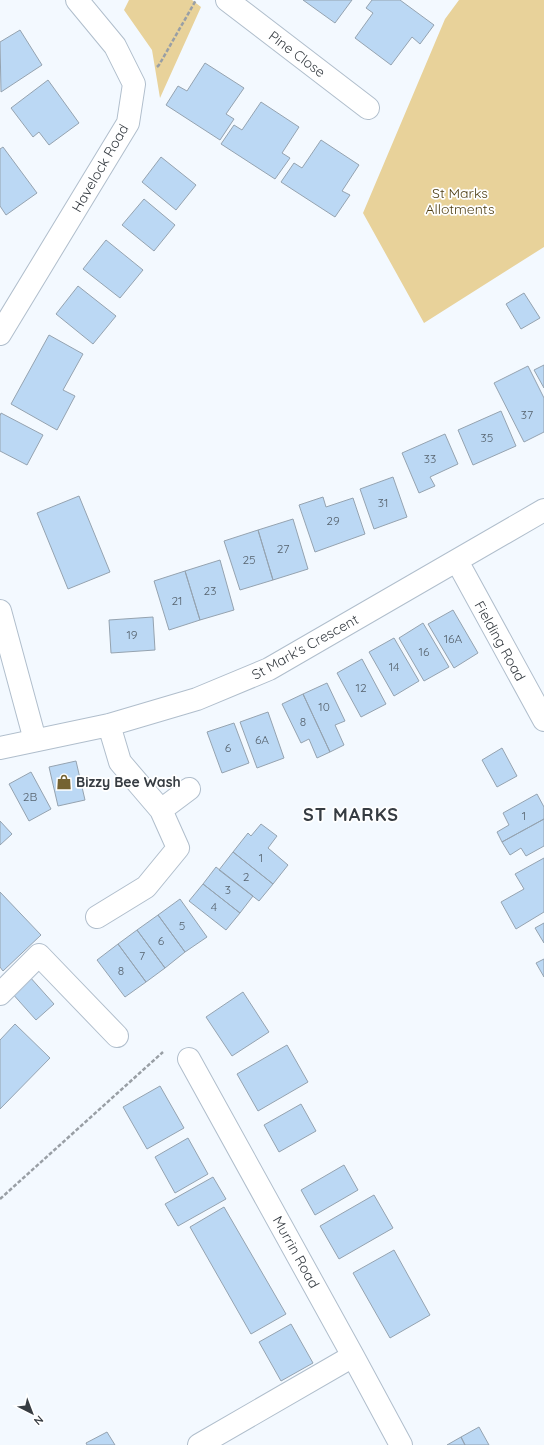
<svg xmlns="http://www.w3.org/2000/svg" width="544" height="1445" font-family="Quicksand,sans-serif">
  <rect width="100%" height="100%" fill="#f3f9ff"/>
  <path fill="#e8d29a" d="M129 0H192L201 7 160 98 152 50 124 10Z
    M459 0H544V247L424 323 363 213 445 19Z"/>
  <path fill="#bbd8f4" stroke="#95a3b0" d="M303 0H352L335 23Z
    M372 0H400L434 25 420 44 412 37 391 65 355 38 373 13 366 8Z
    M20 30 42 65 1 92 0 42Z
    M205 63 244 88 226 114 234 119 220 140 166 105 178 86 187 91Z
    M48 80 79 123 49 145 39 132 33 137 11 108Z
    M261 102 299 127 282 153 290 158 275 179 221 144 234 125 242 130Z
    M321 140 359 165 342 191 350 195 335 217 281 182 294 163 302 168Z
    M3 147 37 193 6 215 0 206V149Z
    M161 157 196 185 176 210 142 182Z
    M144 199 175 225 154 251 122 225Z
    M106 240 143 270 120 298 83 269Z
    M78 286 116 316 93 344 56 314Z
    M524 293 540 318 521 329 506 304Z
    M49 335 83 354 63 390 75 396 57 430 11 404Z
    M544 365V388L534 370Z
    M528 366 544 398V432L524 442 494 383Z
    M501 411 516 446 473 465 458 430Z
    M1 413 43 435 27 465 0 451V416Z
    M445 434 458 464 430 477 435 486 419 493 402 453Z
    M393 477 407 517 374 529 360 489Z
    M79 496 110 572 68 589 37 513Z
    M323 497 326 507 353 498 365 534 315 552 299 505Z
    M293 519 308 569 273 580 258 530Z
    M258 530 273 580 240 590 224 541Z
    M220 560 234 610 200 620 185 571Z
    M185 571 200 620 169 630 154 581Z
    M453 610 478 653 454 668 428 624Z
    M153 617 155 650 111 653 109 620Z
    M423 623 449 667 424 681 399 638Z
    M394 638 419 681 394 696 369 652Z
    M362 659 386 704 361 717 337 673Z
    M327 683 345 721 335 725 344 745 330 752 303 694Z
    M303 694 330 752 317 758 309 739 301 743 282 704Z
    M268 712 284 758 257 768 240 722Z
    M234 723 249 763 222 773 207 732Z
    M502 748 517 776 497 787 482 760Z
    M76 761 85 800 58 806 49 767Z
    M31 772 51 809 29 821 9 784Z
    M537 794 544 807V819L502 842 497 832 509 825 503 813Z
    M544 819V846L526 856 521 848 510 855 502 842Z
    M0 821 12 834 0 845Z
    M261 824 277 836 268 848 288 865 273 884 233 852 248 833 251 836Z
    M233 852 273 884 259 901 219 870Z
    M544 858V912L516 929 501 902 524 889 515 874Z
    M216 867 253 896 240 913 203 884Z
    M203 884 240 913 226 930 189 901Z
    M0 892 41 935 3 971 0 967Z
    M180 899 207 937 185 952 158 915Z
    M158 915 185 952 165 968 137 930Z
    M544 923V943L535 928Z
    M137 930 165 968 146 982 118 944Z
    M118 944 146 982 125 997 97 960Z
    M544 959V977L536 963Z
    M29 976 54 1004 36 1020 11 992Z
    M243 992 269 1032 232 1056 206 1017Z
    M15 1024 50 1058 0 1109V1040Z
    M287 1045 308 1082 258 1111 237 1074Z
    M160 1086 184 1128 147 1149 123 1107Z
    M301 1104 316 1131 279 1152 264 1125Z
    M188 1138 208 1174 175 1193 155 1157Z
    M344 1165 358 1190 315 1215 301 1190Z
    M213 1177 226 1199 178 1226 165 1204Z
    M374 1195 393 1228 339 1259 320 1226Z
    M224 1207 286 1314 251 1334 190 1227Z
    M394 1250 430 1315 390 1338 353 1273Z
    M291 1324 313 1363 281 1381 259 1342Z
    M479 1427 489 1445H465L461 1437Z
    M107 1432 115 1445H87L86 1443Z
    M461 1437 465 1445H447Z"/>
  <g fill="none" stroke-linecap="round" stroke-linejoin="round">
    <defs>
      <path id="minor" d="M227 0 368 108
        M0 334 128 123 134 84 115 46 77 0
        M457 561 544 720
        M0 611 35 740
        M0 748 109 725 197 699 269 669 544 510
        M161 810 189 789
        M97 917 146 887 178 848 161 810 120 762 109 725
        M0 994 39 955 117 1036
        M189 1059 353 1356 401 1445
        M199 1445 353 1356"/>
    </defs>
    <use href="#minor" stroke="#b0becc" stroke-width="24"/>
    <path stroke="#999fa5" stroke-width="2.5" stroke-dasharray="4 2" stroke-linecap="butt" d="M157 67 159 65 196 0
      M0 1199 163 1052"/>
    <use href="#minor" stroke="#fff" stroke-width="22"/>
  </g>
  <defs>
    <symbol id="shop-bare" viewBox="-9 -9 18 18"><path d="M-5-2.5h2.3a2.7 3.5 0 0 1 5.4 0H5L5.5 6h-11ZM-1.5-2.5h3a1.5 2.3 0 0 0-3 0Z" fill="#756332" stroke="#fff" stroke-width="2.5" paint-order="stroke"/></symbol>
  </defs>
  <g fill-rule="evenodd">
    <use href="#shop-bare" x="53" y="771" width="22" height="22"/>
  </g>
  <g text-anchor="middle" stroke-width="3.5" stroke-linejoin="round" paint-order="stroke">
    <g font-size="12" fill="#57636e">
      <text x="527" y="419">37</text>
      <text x="487" y="442">35</text>
      <text x="430" y="463">33</text>
      <text x="383" y="507">31</text>
      <text x="333" y="525">29</text>
      <text x="283" y="553">27</text>
      <text x="249" y="564">25</text>
      <text x="210" y="595">23</text>
      <text x="177" y="605">21</text>
      <text x="132" y="639">19</text>
      <text x="453" y="643">16A</text>
      <text x="424" y="656">16</text>
      <text x="394" y="671">14</text>
      <text x="361" y="692">12</text>
      <text x="324" y="711">10</text>
      <text x="303" y="726">8</text>
      <text x="262" y="744">6A</text>
      <text x="228" y="752">6</text>
      <text x="30" y="801">2B</text>
      <text x="524" y="820">1</text>
      <text x="261" y="862">1</text>
      <text x="246" y="881">2</text>
      <text x="228" y="894">3</text>
      <text x="214" y="911">4</text>
      <text x="182" y="930">5</text>
      <text x="161" y="945">6</text>
      <text x="142" y="960">7</text>
      <text x="121" y="975">8</text>
    </g>
    <g font-size="14" fill="#363c42" stroke="#fff">
      <text transform="translate(297 54) rotate(37)" y="5">Pine Close</text>
      <text transform="translate(100 168) rotate(-60)" y="5">Havelock Road</text>
      <text transform="translate(500 641) rotate(61)" y="5">Fielding Road</text>
      <text transform="translate(305 647) rotate(-29)" y="5">St Mark's Crescent</text>
      <text transform="translate(296 1252) rotate(61)" y="5">Murrin Road</text>
    </g>
    <g font-size="14" fill="#4d3e14" stroke="#fff">
      <text x="460" y="198">St Marks<tspan x="460" dy="16">Allotments</tspan></text>
    </g>
    <g font-size="14" font-weight="bold" fill="#363c42" stroke="#fff" text-anchor="start">
      <text x="76" y="787">Bizzy Bee Wash</text>
    </g>
    <g font-size="18" font-weight="bold" letter-spacing="1" fill="#363c42" stroke="#fff">
      <text x="351" y="821">ST MARKS</text>
    </g>
  </g>
  <g transform="translate(32 1413) rotate(138)" stroke="#ffffff" stroke-width="3" paint-order="stroke">
  <path d="M0-3L7 15L0 10L-7 15Z" fill="#363c42"/>
  <text y="-6" font-size="11" font-weight="bold" text-anchor="middle" fill="#363c42">N</text>
  </g>
</svg>
